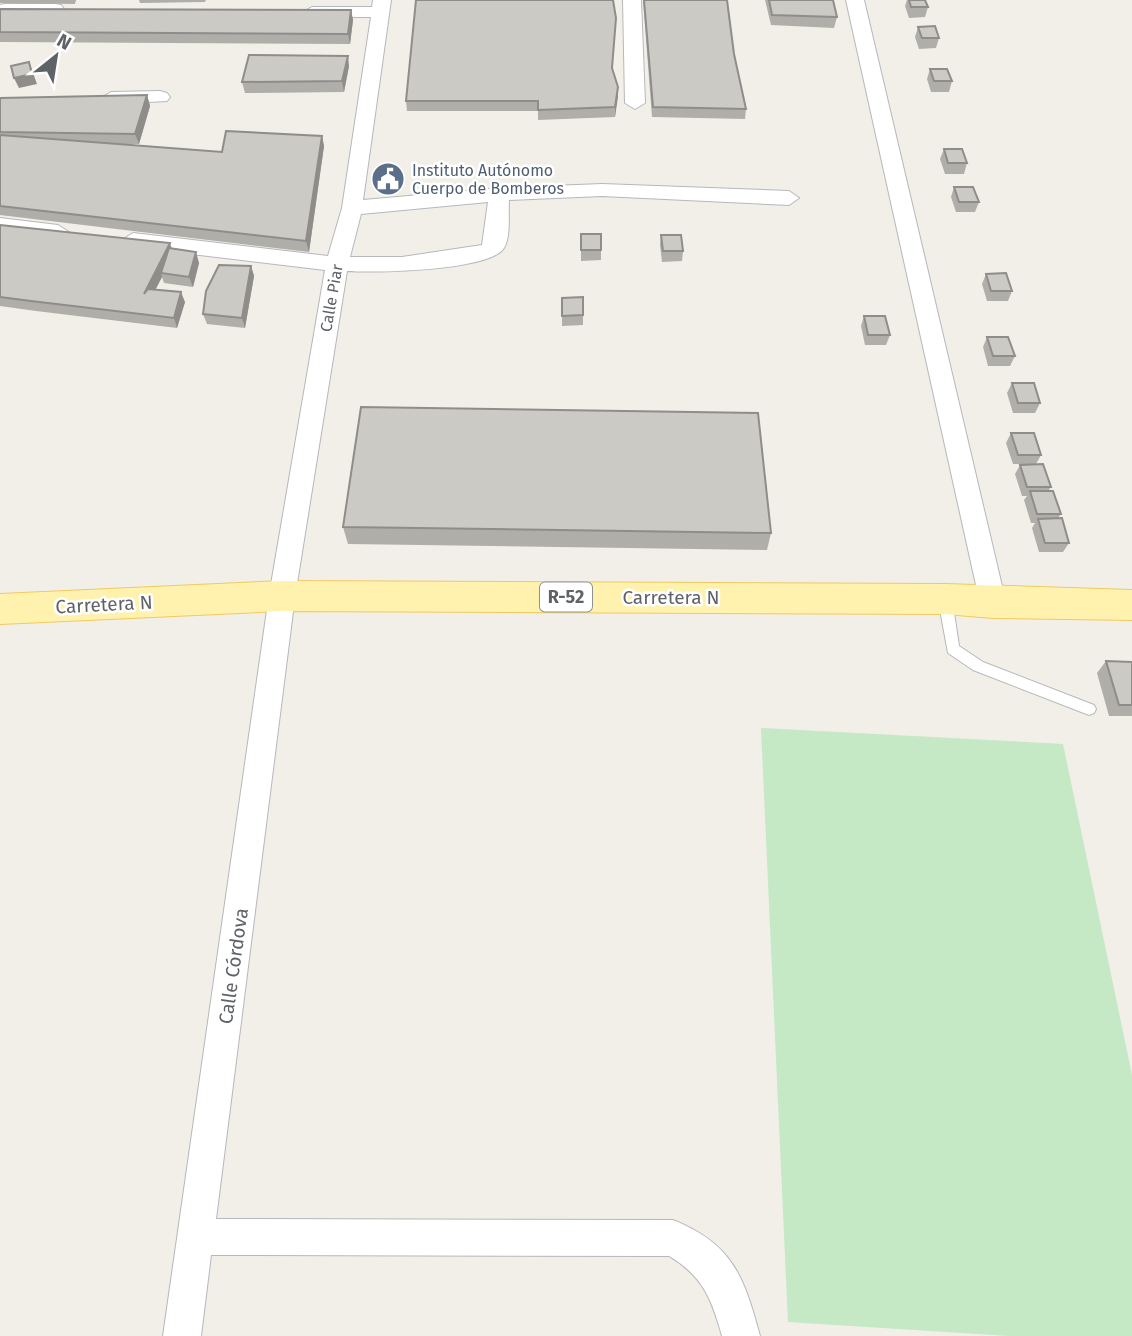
<svg xmlns="http://www.w3.org/2000/svg" width="1132" height="1336" font-family="'Fira Sans',sans-serif">
  <rect width="100%" height="100%" fill="#f1efe8"/>
  <path fill="#c5e8c5" d="M761 728 1063 744 1132 1075V1336H1009L788 1322Z"/>
  <g fill="none" stroke-linecap="round" stroke-linejoin="round">
    <defs>
      <path id="lane" d="M945 593 950 595 952 599 959 646 983 662 1094 705 1096 709 1094 713 1089 715 973 670 948 653 938 599 940 595Z"/>
      <path id="street" d="M373 0H391L363 200 499 188 602 184 789 191 799 198 789 205 602 196 509 200C508 213 511 237 504 248 490 271 374 273 347 271L295 596 216 1219 673 1220C733 1244 744 1277 760 1336H722C712 1300 703 1276 669 1256L211 1255 201 1336H163L269 596 325 270 133 247 122 240 133 233 328 256 342 208 371 17H312L303 12 312 7H372ZM488 202 482 245 402 257H350L361 214Z
        M623 0H641L645 103 635 109 625 103Z
        M846 0H864L1006 603 1003 611 993 614 983 611 980 603Z
        M55 4 61 5 64 9 61 13H0V5L5 4Z
        M160 91 167 93 170 97 167 101 111 104 101 98 111 92Z
        M0 218 58 225 69 232 58 239 0 232Z"/>
      <path id="primary" d="M282 581 945 584 1132 590V620L993 618 945 614 282 611 0 624V594Z"/>
    </defs>
    <use href="#lane" stroke="#b5b8bc" stroke-width="2"/>
    <use href="#street" stroke="#b5b8bc" stroke-width="2"/>
    <use href="#primary" stroke="#f2c960" stroke-width="2"/>
    <use href="#lane" fill="#fff" fill-rule="evenodd"/>
    <use href="#street" fill="#fff" fill-rule="evenodd"/>
    <use href="#primary" fill="#fff2af" fill-rule="evenodd"/>
  </g>
  <path fill="#afaea9" d="M0 0H76L75 4 0 3Z
    M139 0H206L205 2 140 3Z
    M643 0H727L734 54 746 109 745 119 652 117Z
    M765 0H833L837 17 834 28 771 25Z
    M907 0H925L928 7 925 17 909 18 905 6Z
    M0 9 351 10 353 20 350 44 0 42Z
    M918 27 939 38 936 48 919 49 915 37Z
    M349 66 344 92 245 93 242 82Z
    M612 69 618 87 615 117 538 120V111H407L406 101Z
    M930 69 952 81 949 92H931L927 79Z
    M147 95 150 106 139 144H118L222 152 322 136 324 146 309 252 0 215V98Z
    M944 149 967 163 964 174H945L940 159Z
    M954 187 979 202 975 212H956L951 197Z
    M0 225 172 248 199 263 193 287 164 283 162 277 155 290 185 302 177 328 36 311 0 306Z
    M581 234 601 250V260L581 261Z
    M661 235 683 251 682 261 662 262 660 245Z
    M251 266 254 276 245 328 207 324 203 314Z
    M986 274 1012 291 1008 301H987L982 284Z
    M583 297V325L562 326V298Z
    M864 316 890 335 886 345H865L861 326Z
    M987 337 1015 356 1010 366H988L983 347Z
    M1012 383 1040 403 1035 413H1013L1007 393Z
    M1011 433 1041 455 1036 464H1013L1006 443Z
    M1020 465 1051 487 1048 491 1061 514 1058 518 1069 543 1063 552H1039L1032 528 1035 523H1031L1024 500 1027 496H1022L1015 474Z
    M343 527 771 533 767 550 348 544Z
    M1106 661 1132 662V716H1109L1097 673Z"/>
  <path fill="#8f8d8a" d="M351 10 353 20 350 44 348 34Z
    M348 56 349 66 344 92 342 81Z
    M29 62 37 84 19 88 14 78Z
    M618 87V97L615 117V107Z
    M147 95 150 106 139 144 135 134Z
    M322 136 324 146 309 252 306 241Z
    M170 243 173 253 161 273 162 277 148 304 144 294Z
    M196 252 199 263 193 287 189 277Z
    M251 266 254 276 245 328 242 318Z
    M181 292 185 302 177 328 174 318Z"/>
  <path fill="#cccac5" stroke="#8f8d8a" stroke-width="2" d="M416 0H613L616 18 612 68 618 87 615 107 538 110V101H406Z
    M644 0H727L734 54 746 109 653 107Z
    M769 0H833L837 17 772 15Z
    M909 0H925L928 7H911Z
    M0 9 351 10 348 34 0 32Z
    M935 26 939 38H922L918 27Z
    M249 55 348 56 342 81 242 82Z
    M29 62 32 74 14 78 11 66Z
    M930 69H947L952 81H934Z
    M147 95 135 134 0 132V98Z
    M226 131 322 136 306 241 0 206V135L222 152Z
    M944 149H962L967 163H948Z
    M954 187H973L979 202H959Z
    M0 225 170 243 144 294 148 289 181 292 174 318 31 301 0 297Z
    M581 234H601V250H581Z
    M661 235H681L683 251H663Z
    M169 248 196 252 189 277 161 273Z
    M219 265 251 266 242 318 203 314 206 291Z
    M1006 273 1012 291H991L986 274Z
    M583 297V315L562 316V298Z
    M864 316H885L890 335H868Z
    M987 337H1008L1015 356H993Z
    M1012 383H1034L1040 403H1018Z
    M361 407 758 413 771 533 343 527Z
    M1011 433H1034L1041 455H1018Z
    M1043 464 1051 487H1027L1020 465Z
    M1030 491H1053L1061 514H1037Z
    M1062 518 1069 543H1045L1038 519Z
    M1106 661 1132 662V705H1119Z"/>
  <defs>
    <symbol id="civic-disc" viewBox="-11 -11 22 22"><circle r="9.5" fill="#5c6f8a" stroke="#fff"/><path d="M-.6-6.5H3V-4.5H.6V-3L4-1V1h2V6H-6V1h2V-1L-.6-3ZM-1.2 2.5V6h2.4V2.5Z" fill="#fff"/></symbol>
  </defs>
  <g fill-rule="evenodd">
    <use href="#civic-disc" x="369" y="160" width="38" height="38"/>
  </g>
  <g text-anchor="middle" stroke-width="5" stroke-linejoin="round" paint-order="stroke">
    <g font-size="16" fill="#4e5e75" stroke="#fff" text-anchor="start">
      <text x="412" y="176">Instituto Autónomo<tspan x="412" dy="18">Cuerpo de Bomberos</tspan></text>
    </g>
    <g font-size="16" fill="#5f6368" stroke="#fff">
      <text transform="translate(331 298) rotate(-80)" y="6">Calle Piar</text>
    </g>
    <rect fill="#fff" stroke="#8f9295" stroke-width="2" x="540" y="582.5" width="52" height="29" rx="5"/>
    <g font-size="18" font-weight="bold" fill="#5f6368">
      <text x="566" y="603">R-52</text>
    </g>
    <g font-size="19" fill="#5f6368" stroke="#fff">
      <text x="671" y="604">Carretera N</text>
      <text transform="translate(104 604) rotate(-3)" y="7">Carretera N</text>
      <text transform="translate(233 966) rotate(-82)" y="7">Calle Córdova</text>
    </g>
  </g>
  <g transform="translate(56 56) rotate(30)" stroke="#ffffff" stroke-width="5" paint-order="stroke">
  <path d="M0-5L12 26L0 18L-12 26Z" fill="#5f6368"/>
  <text y="-10" font-size="19" font-weight="bold" text-anchor="middle" fill="#5f6368">N</text>
  </g>
</svg>
